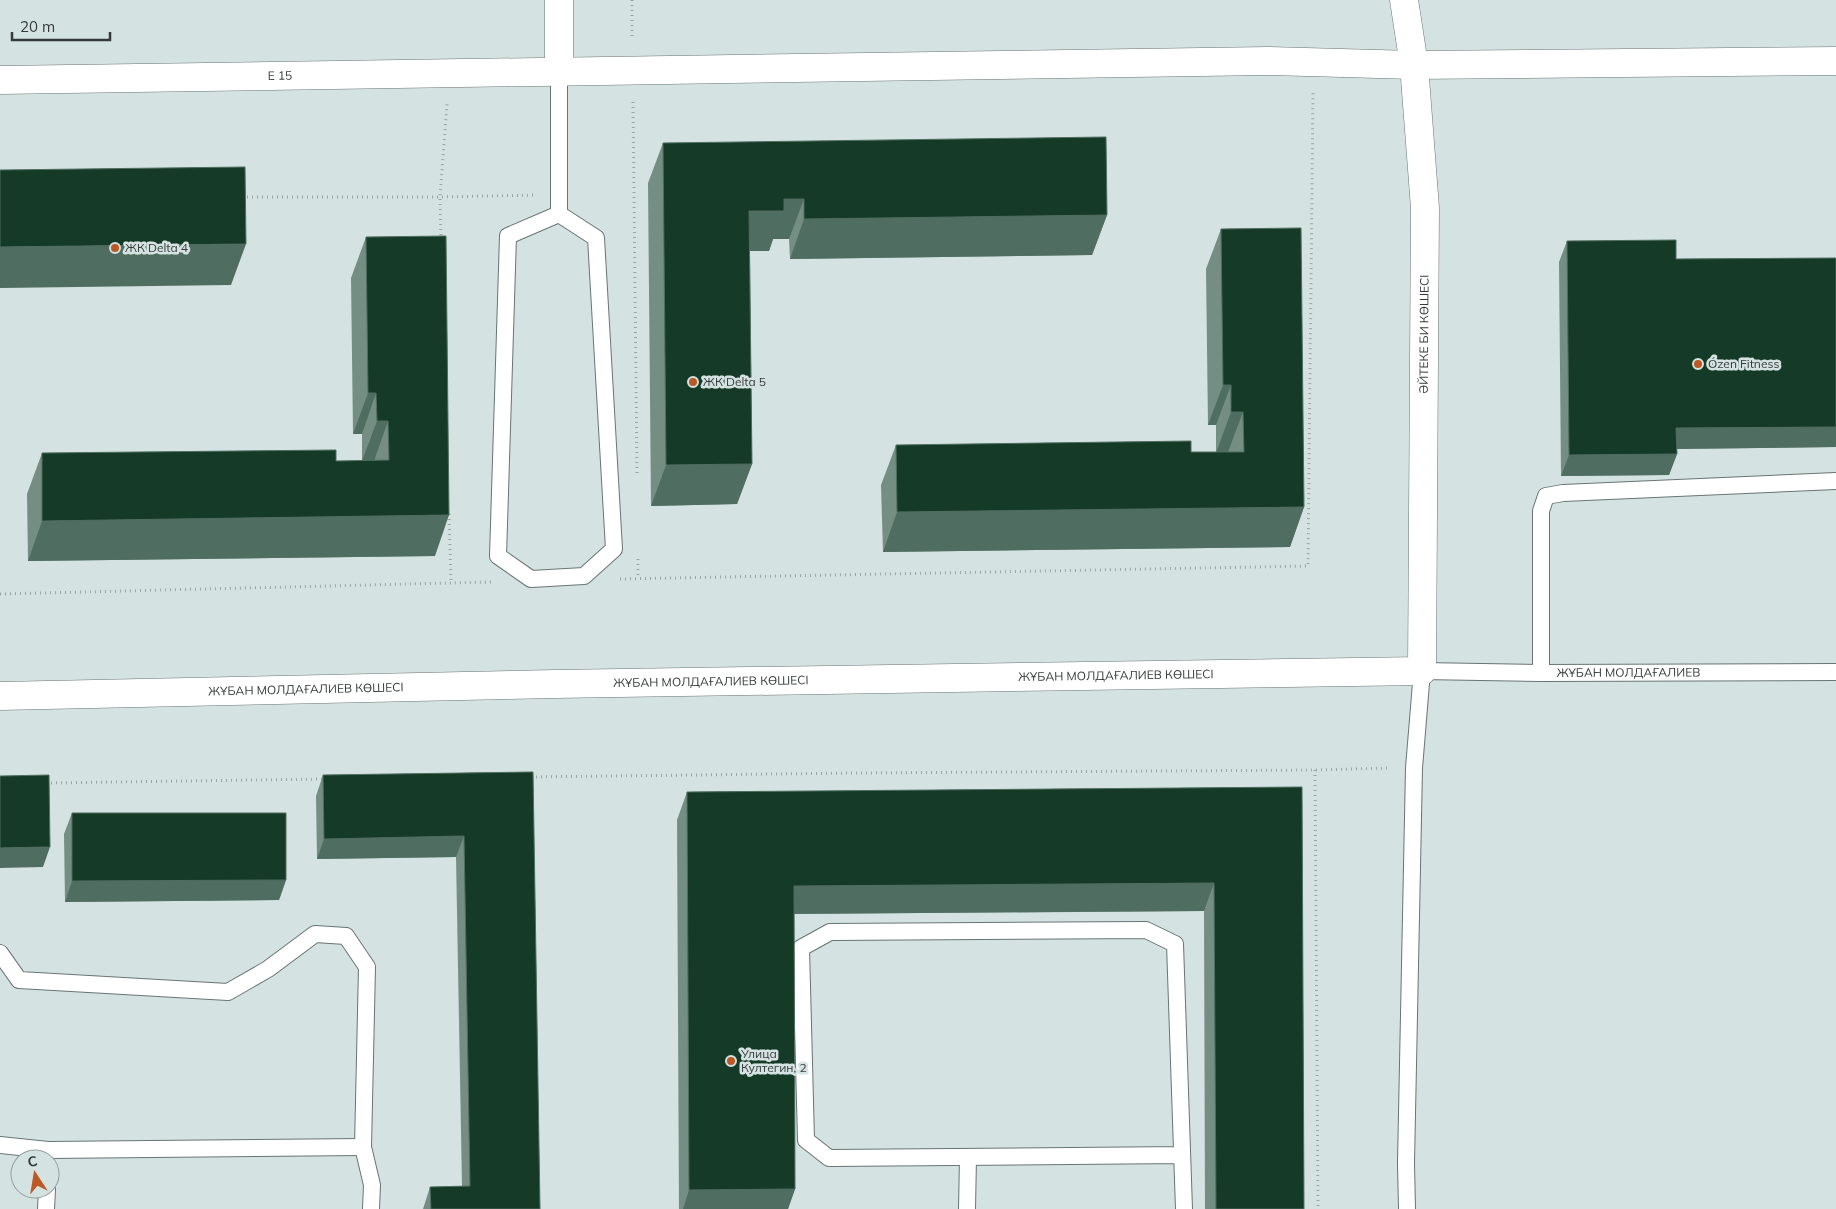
<svg xmlns="http://www.w3.org/2000/svg" width="1836" height="1209" font-family="Mulish,sans-serif">
  <rect width="100%" height="100%" fill="#d4e3e1"/>
  <g fill="none" stroke-linecap="round" stroke-linejoin="round">
    <defs>
      <g id="lane">
        <path d="M559 214 596 238 614 549 584 576 531 579 498 556 508 236Z"/>
        <path d="M559 214V72"/>
        <path d="M1541 673V511L1546 496 1563 493 1836 481"/>
        <path d="M0 953 19 980 228 992 268 969 315 934 346 936 367 967 363 1147 372 1185 371 1209"/>
        <path d="M0 1145 48 1150 363 1147"/>
        <path d="M1182 1155 829 1158 806 1140 801 948 830 932 1146 930 1175 944 1184 1209"/>
        <path d="M46 1209 47 1189"/>
        <path d="M967 1209 968 1157"/>
        <path id="s1" d="M1407 1209 1406 1163 1414 768 1422 671 1541 673 1836 672"/>
      </g>
      <g id="street">
        <path d="M559 72V0"/>
        <path id="s2" d="M0 80 1268 61 1414 65 1836 61"/>
        <path id="s3" d="M0 696 555 684 1422 671 1425 208 1414 65 1404 0"/>
      </g>
    </defs>
    <use href="#lane" stroke="#677573" stroke-width="18"/>
    <use href="#street" stroke="#677573" stroke-width="29"/>
    <path stroke="#9aa6a4" stroke-width="3" stroke-dasharray="1 4" stroke-linecap="butt" d="M632 0V40
      M633 102 637 475
      M242 197H440L536 195
      M441 240 440 197 447 104
      M449 514 451 582
      M638 559V578
      M620 579 1308 566 1313 93
      M0 594 491 582
      M1315 770 1318 1209
      M531 777 853 773 1315 770 1389 768
      M46 783 324 779"/>
    <use href="#lane" stroke="#fff" stroke-width="16"/>
    <use href="#street" stroke="#fff" stroke-width="28"/>
  </g>
  <path fill="#758e84" d="M663 143 1107 215 1092 255 790 259 789 239H773L769 251H750L752 464 737 504 651 506 648 183Z
    M1221 229 1304 507 1290 547 883 552 881 485 896 445 1191 452H1216V425H1208L1206 269Z
    M366 237 435 556 28 561 27 494 42 453 336 461H362V434H353L351 278Z
    M1567 241 1676 259 1836 258V447L1677 449V454L1669 475 1561 476 1559 262Z
    M533 772 540 1209H423L430 1187 462 1186 456 857 317 859 316 796 323 775Z
    M1302 787 1304 1209H1205L1204 911 794 914 795 1189 788 1209H679L677 820 687 792Z
    M72 813 286 880 279 900 65 902 64 834Z"/>
  <path fill="#4f6d60" d="M784 199H804L789 239H773L769 251H735L749 211Z
    M1107 215 1092 255 790 259 804 219Z
    M246 244 231 285 0 288V247Z
    M1223 385H1231L1216 425H1208Z
    M368 393H376L362 434H353Z
    M1231 412H1243L1228 452 1216 453Z
    M377 421H388L374 461H362Z
    M1836 427V447L1669 449 1676 428Z
    M1677 454 1669 475 1561 476 1569 455Z
    M752 464 737 504 651 506 666 465Z
    M1304 507 1290 547 883 552 897 512Z
    M449 515 435 556 28 561 42 521Z
    M464 836 456 857 317 859 324 839Z
    M50 847 43 867 0 868V848Z
    M286 880 279 900 65 902 72 881Z
    M1214 883 1204 911 783 914 794 886Z
    M795 1189 788 1209H683L689 1190Z"/>
  <path fill="#163a28" stroke="#4f6d60" d="M1106 137 1107 215 804 219V199H784V211H749L752 464 666 465 663 143Z
    M245 167 246 244 0 247V170Z
    M1301 228 1304 507 897 512 896 445 1191 441V452H1244L1243 412H1231V385H1223L1221 229Z
    M446 236 449 515 42 521V453L336 450V461L389 460 388 421H377L376 393H368L366 237Z
    M1676 240V259L1836 258V427L1676 428 1677 454 1569 455 1567 241Z
    M533 772 540 1209H431L430 1187 470 1186 464 836 324 839 323 775Z
    M49 775 50 847 0 848V776Z
    M1302 787 1304 1209H1216L1214 883 794 886 795 1189 689 1190 687 792Z
    M72 813H286V880L72 881Z"/>
  <g fill="#bc5825" stroke="#d4e3e1" stroke-width="2">
    <circle cx="115" cy="248" r="5"/>
    <circle cx="1698" cy="364" r="5"/>
    <circle cx="693" cy="382" r="5"/>
    <circle cx="731" cy="1061" r="5"/>
  </g>
  <g text-anchor="middle" stroke-width="5" stroke-linejoin="round" paint-order="stroke">
    <g font-size="12" fill="#343a39" stroke="#d4e3e1">
      <text dy="4" stroke="none"><textPath href="#s2" startOffset="280">E 15</textPath></text>
      <text dy="4" stroke="none"><textPath href="#s3" startOffset="1759">ӘЙТЕКЕ БИ КӨШЕСІ</textPath></text>
      <text dy="4" stroke="none"><textPath href="#s1" startOffset="745">ЖҰБАН МОЛДАҒАЛИЕВ</textPath></text>
      <text dy="4" stroke="none"><textPath href="#s3" startOffset="1116">ЖҰБАН МОЛДАҒАЛИЕВ КӨШЕСІ</textPath></text>
      <text dy="4" stroke="none"><textPath href="#s3" startOffset="711">ЖҰБАН МОЛДАҒАЛИЕВ КӨШЕСІ</textPath></text>
      <text dy="4" stroke="none"><textPath href="#s3" startOffset="306">ЖҰБАН МОЛДАҒАЛИЕВ КӨШЕСІ</textPath></text>
    </g>
    <g font-size="12" fill="#343a39" stroke="#d4e3e1" text-anchor="start">
      <text x="125" y="252">ЖК Delta 4</text>
      <text x="1708" y="368">Ózen Fitness</text>
      <text x="703" y="386">ЖК Delta 5</text>
      <text x="741" y="1058">Улица<tspan x="741" dy="14">Култегин, 2</tspan></text>
    </g>
  </g>
  <g transform="translate(35 1174) rotate(348)"><circle r="24" fill="#d4e3e1" stroke="#949f9e"/>
  <path d="M0-4L9 19L0 12L-9 19Z" fill="#bc5825"/>
  <text y="-8" font-size="14" font-weight="bold" text-anchor="middle" fill="#343a39">С</text>
  </g>
  <path d="M12 32v8h98v-8" fill="none" stroke="#343a39" stroke-width="2.5"/>
  <text x="20" y="32" font-size="15" fill="#343a39" stroke="#d4e3e1" stroke-width="4" paint-order="stroke">20 m</text>
</svg>
